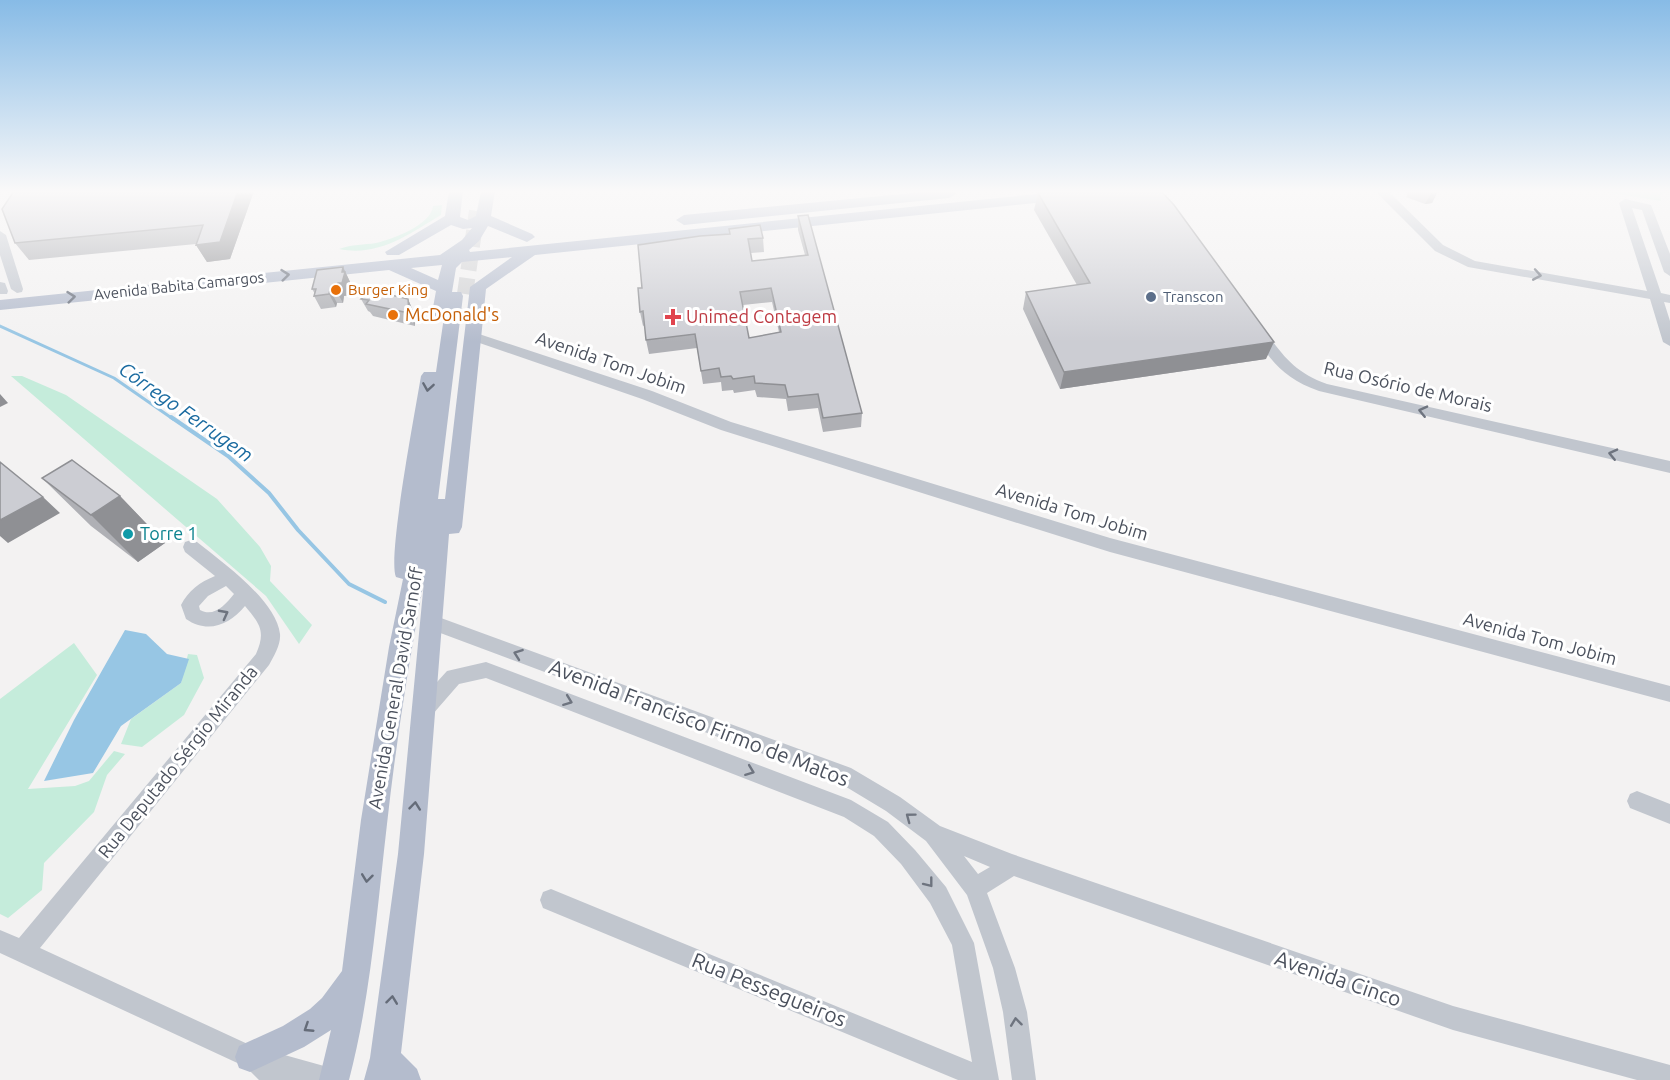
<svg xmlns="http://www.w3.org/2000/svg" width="1670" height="1080" font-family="Ubuntu,sans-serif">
  <rect width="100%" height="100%" fill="#f3f2f2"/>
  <path fill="#c5ecdb" d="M1599 191H1670V192L1660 194 1661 201Z
    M442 205 441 215C409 234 379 257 339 249 352 244 364 245 376 243 393 239 431 225 433 206Z
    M11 376H22L66 395 217 499 260 547 271 566 270 581 312 625 299 644 266 596Z
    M74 643 97 675 28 789 75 786 89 781 114 751 125 754 107 775 94 812 44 863 42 890 8 918 0 914V699Z
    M188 654 197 655 204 678 184 715 142 747 121 744 131 719 181 683Z"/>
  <path fill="#97c6e4" d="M125 630 146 634 167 654 189 659 181 683 121 726 93 773 44 781 74 720Z"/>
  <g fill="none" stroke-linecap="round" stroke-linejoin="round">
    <path stroke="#97c6e4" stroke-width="3" d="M0 326 114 378 173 419"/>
    <path stroke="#97c6e4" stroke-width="4" d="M171 417 228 456 269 493 298 530 349 584 385 602"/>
    <path stroke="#d1d2d4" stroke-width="16" stroke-dasharray="16 8" stroke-linecap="butt" d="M465 294 477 211"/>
    <path fill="#c1c6ce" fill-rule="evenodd" d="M1375 191H1388L1443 245 1475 261 1647 291 1619 203 1625 199 1651 205 1670 254V276L1664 272 1642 210 1632 208 1661 293 1670 295V303L1664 302 1670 321V346L1663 342 1650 299 1468 267 1435 251Z
      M0 231 6 235 23 289 22 292 17 293 11 289 0 255Z
      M0 282 5 283 8 291 7 294H0Z
      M1258 327 1263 328C1283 356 1294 372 1327 384L1670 461V473L1319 391C1284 379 1271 361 1251 331Z
      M473 332 652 391 731 422 1110 538 1670 686V702L1110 552 721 430 642 399 468 339 466 336 468 333Z
      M191 540 197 542C222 562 276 600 280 634 281 644 274 656 269 665L40 948 252 1046 342 1071 345 1080H259L246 1067 0 953V930L19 938 256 654C266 631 260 624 245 606 229 625 208 634 186 619L181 605C188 591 200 582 215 576L185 552 183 547 185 542ZM226 586 234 594C226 604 214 618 200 610L199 606 208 596Z
      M441 618 851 768 900 797 940 826 1012 854 1453 1006 1670 1065V1080H1637L1453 1030 1014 876 987 893 1015 968 1027 1012 1036 1080H1012L1003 1012 993 968 967 895 926 841 886 811 838 782 435 631 432 626 435 621ZM964 856 990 867 978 874Z
      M486 662 851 800 888 822 915 850 946 887 974 943 999 1080H958L543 908 540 900 543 892 551 889 972 1062 952 945 930 903 901 864 874 836 844 817 486 678 459 684 432 715 425 718 418 715 416 709 418 703 447 671Z
      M1637 791 1670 804V824L1630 808 1627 801 1630 794Z"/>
    <path fill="#b4bccd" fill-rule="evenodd" d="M449 191H463L460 217 468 220 476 216 481 191H495L491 216 532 234 535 237 527 242 488 226 479 241 469 250 470 252 1066 191H1118L1111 195 535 255 486 289 462 527 459 533 449 534 424 854 401 1053 417 1069 421 1080H364L370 1058 398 854 424 581C409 661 396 742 387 824 377 909 371 996 349 1080H319L331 1030 304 1047 250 1072 239 1068 235 1057 239 1046 283 1026 310 1009 322 998 342 971 361 820 389 647 403 579 396 577C387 558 416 407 421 376L424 372H436L444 317H434L432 313 436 291 389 270 0 310V300L440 255 462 240 472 228 463 229 451 225 399 255H387L385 252 445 216ZM512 257 470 287 445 499H438L463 296 461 292H452L456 268 462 262ZM442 265 438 280 411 268Z
      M933 191H954L956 194 949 198 684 225 676 220 684 215Z"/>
  </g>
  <path fill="#afb0b5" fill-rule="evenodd" d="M254 191 230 259 207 262 196 245V244L29 260 15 243Z
    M1409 191H1438L1432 203 1425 204 1406 197Z
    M1038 193 1266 359 1060 389 1023 309 1026 292 1077 285 1034 210Z
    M798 216 862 413 861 427 823 432 818 408 788 411 786 399 757 397 755 390 734 393 733 390 722 391 721 382 703 384 697 348 649 354 646 340 645 325 643 326 640 312 642 288 729 234V229L763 238 764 252 751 253 752 261 805 255 798 230ZM772 302 779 332 749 338 743 305Z
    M343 267 351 284 349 295 344 296 343 303H337L336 307 321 309 314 296 315 294 312 289Z
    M361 299H408L413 311 415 326 373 316 370 312 368 311Z
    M42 478 120 496 165 543 138 562 91 526Z"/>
  <path fill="#8f9094" d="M238 191H254L230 259 207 262 196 245Z
    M1432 191H1438L1432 203 1425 204Z
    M343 267 351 284 349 295 344 296 343 303 336 290Z
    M330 290 337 303 336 307 329 294Z
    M408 299 413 311 415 326 409 313Z
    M1274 342 1266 359 1060 389 1064 372Z
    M0 394 8 403 0 407Z
    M120 496 165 543 138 562 91 515Z
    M43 497 60 513 8 543 0 536V520Z"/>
  <path fill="#cccdd3" stroke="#8f9094" stroke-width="1.5" fill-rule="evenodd" d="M14 191H238L220 242 196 245 203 225 15 243 2 209Z
    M1052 191H1161L1174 205 1274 342 1064 372 1026 292 1090 283 1038 193Z
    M808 215 862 413 823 418 818 394 788 397 785 385 755 383 754 376 733 379 731 376 721 377 719 368 701 371 695 334 646 340 643 311 640 312 638 288H642L638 245 700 236 730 234 729 229 760 225 763 238 748 239 752 261 808 255 798 216ZM771 288 781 332 749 338 740 292Z
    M343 267 342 272H345L342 283H338L336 290H330L329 294 314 296 316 289H312L317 270Z
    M370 290 408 299 409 313 366 304 369 300 361 299Z
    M72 460 120 496 91 515 42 478Z
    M0 462 43 497 0 520Z"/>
  <defs><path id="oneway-chevron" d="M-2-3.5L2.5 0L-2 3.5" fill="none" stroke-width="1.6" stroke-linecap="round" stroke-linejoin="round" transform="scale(1.5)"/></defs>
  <g stroke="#656c79">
    <use href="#oneway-chevron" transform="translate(285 275) rotate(-6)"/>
    <use href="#oneway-chevron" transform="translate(71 297) rotate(-6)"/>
    <use href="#oneway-chevron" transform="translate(428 387) rotate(99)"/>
    <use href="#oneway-chevron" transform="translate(415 806) rotate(-84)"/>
    <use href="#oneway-chevron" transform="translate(367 878) rotate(97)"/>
    <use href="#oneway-chevron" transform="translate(392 1000) rotate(-83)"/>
    <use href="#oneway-chevron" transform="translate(308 1028) rotate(147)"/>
  </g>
  <g stroke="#6e747f">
    <use href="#oneway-chevron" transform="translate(1537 275) rotate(10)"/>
    <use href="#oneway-chevron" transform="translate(1423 411) rotate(-167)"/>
    <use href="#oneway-chevron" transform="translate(1613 454) rotate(-167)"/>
    <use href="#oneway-chevron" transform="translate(224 614) rotate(-28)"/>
    <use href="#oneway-chevron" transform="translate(518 654) rotate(-160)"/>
    <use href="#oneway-chevron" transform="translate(568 701) rotate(21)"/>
    <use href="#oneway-chevron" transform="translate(750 771) rotate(21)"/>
    <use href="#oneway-chevron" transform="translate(910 817) rotate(-143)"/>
    <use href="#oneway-chevron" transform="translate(929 883) rotate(52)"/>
    <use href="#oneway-chevron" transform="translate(1016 1022) rotate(-97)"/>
  </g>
  <linearGradient id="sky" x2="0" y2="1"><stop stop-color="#87bbe6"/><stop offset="0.56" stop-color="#faf9f9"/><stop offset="1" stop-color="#faf9f9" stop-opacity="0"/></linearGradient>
  <rect width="1670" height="342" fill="url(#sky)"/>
  <g fill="#e8710a" stroke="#fff" stroke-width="2">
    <circle cx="336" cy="290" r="6"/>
    <circle cx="393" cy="315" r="6"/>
  </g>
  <circle fill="#5c6f8a" stroke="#fff" stroke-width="2" cx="1151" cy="297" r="6"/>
  <path fill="#e0444e" stroke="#fff" stroke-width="2" d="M670 308h6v6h6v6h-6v6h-6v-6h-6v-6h6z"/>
  <circle fill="#0f9aa8" stroke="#fff" stroke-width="2" cx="128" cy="534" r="6"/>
  <g text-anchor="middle" stroke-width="6" stroke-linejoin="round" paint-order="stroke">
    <g font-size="15" fill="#4b515d" stroke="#fff">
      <text transform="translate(179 286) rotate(-6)" y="5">Avenida Babita Camargos</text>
    </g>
    <g font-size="15" fill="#c56008" stroke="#fff" text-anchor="start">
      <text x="348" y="295">Burger King</text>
    </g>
    <g font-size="15" fill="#4e5e75" stroke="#fff" text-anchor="start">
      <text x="1163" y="302">Transcon</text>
    </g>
    <g font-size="18" fill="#c56008" stroke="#fff" text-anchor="start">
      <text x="405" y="321">McDonald's</text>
    </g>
    <g font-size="18" fill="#be3a42" stroke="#fff" text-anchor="start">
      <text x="686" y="323">Unimed Contagem</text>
    </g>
    <g font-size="18" fill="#4b515d" stroke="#fff">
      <text transform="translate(611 363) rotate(19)" y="6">Avenida Tom Jobim</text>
      <text transform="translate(1408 387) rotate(13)" y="6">Rua Osório de Morais</text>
      <text transform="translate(1072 512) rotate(17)" y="6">Avenida Tom Jobim</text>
      <text transform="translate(1540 639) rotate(15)" y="6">Avenida Tom Jobim</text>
      <text transform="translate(396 688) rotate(-80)" y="6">Avenida General David Sarnoff</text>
      <text transform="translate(178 762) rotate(-51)" y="6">Rua Deputado Sérgio Miranda</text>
    </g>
    <g font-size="18" fill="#0d838f" stroke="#fff" text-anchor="start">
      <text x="140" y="540">Torre 1</text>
    </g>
    <g font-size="20" font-style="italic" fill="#1b6ba0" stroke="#fff">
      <text transform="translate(186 412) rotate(35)" y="7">Córrego Ferrugem</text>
    </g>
    <g font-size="21" fill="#4b515d" stroke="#fff">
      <text transform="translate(699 723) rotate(21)" y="7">Avenida Francisco Firmo de Matos</text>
      <text transform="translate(1338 979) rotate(19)" y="7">Avenida Cinco</text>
      <text transform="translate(769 990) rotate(22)" y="7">Rua Pessegueiros</text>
    </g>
  </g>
</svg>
